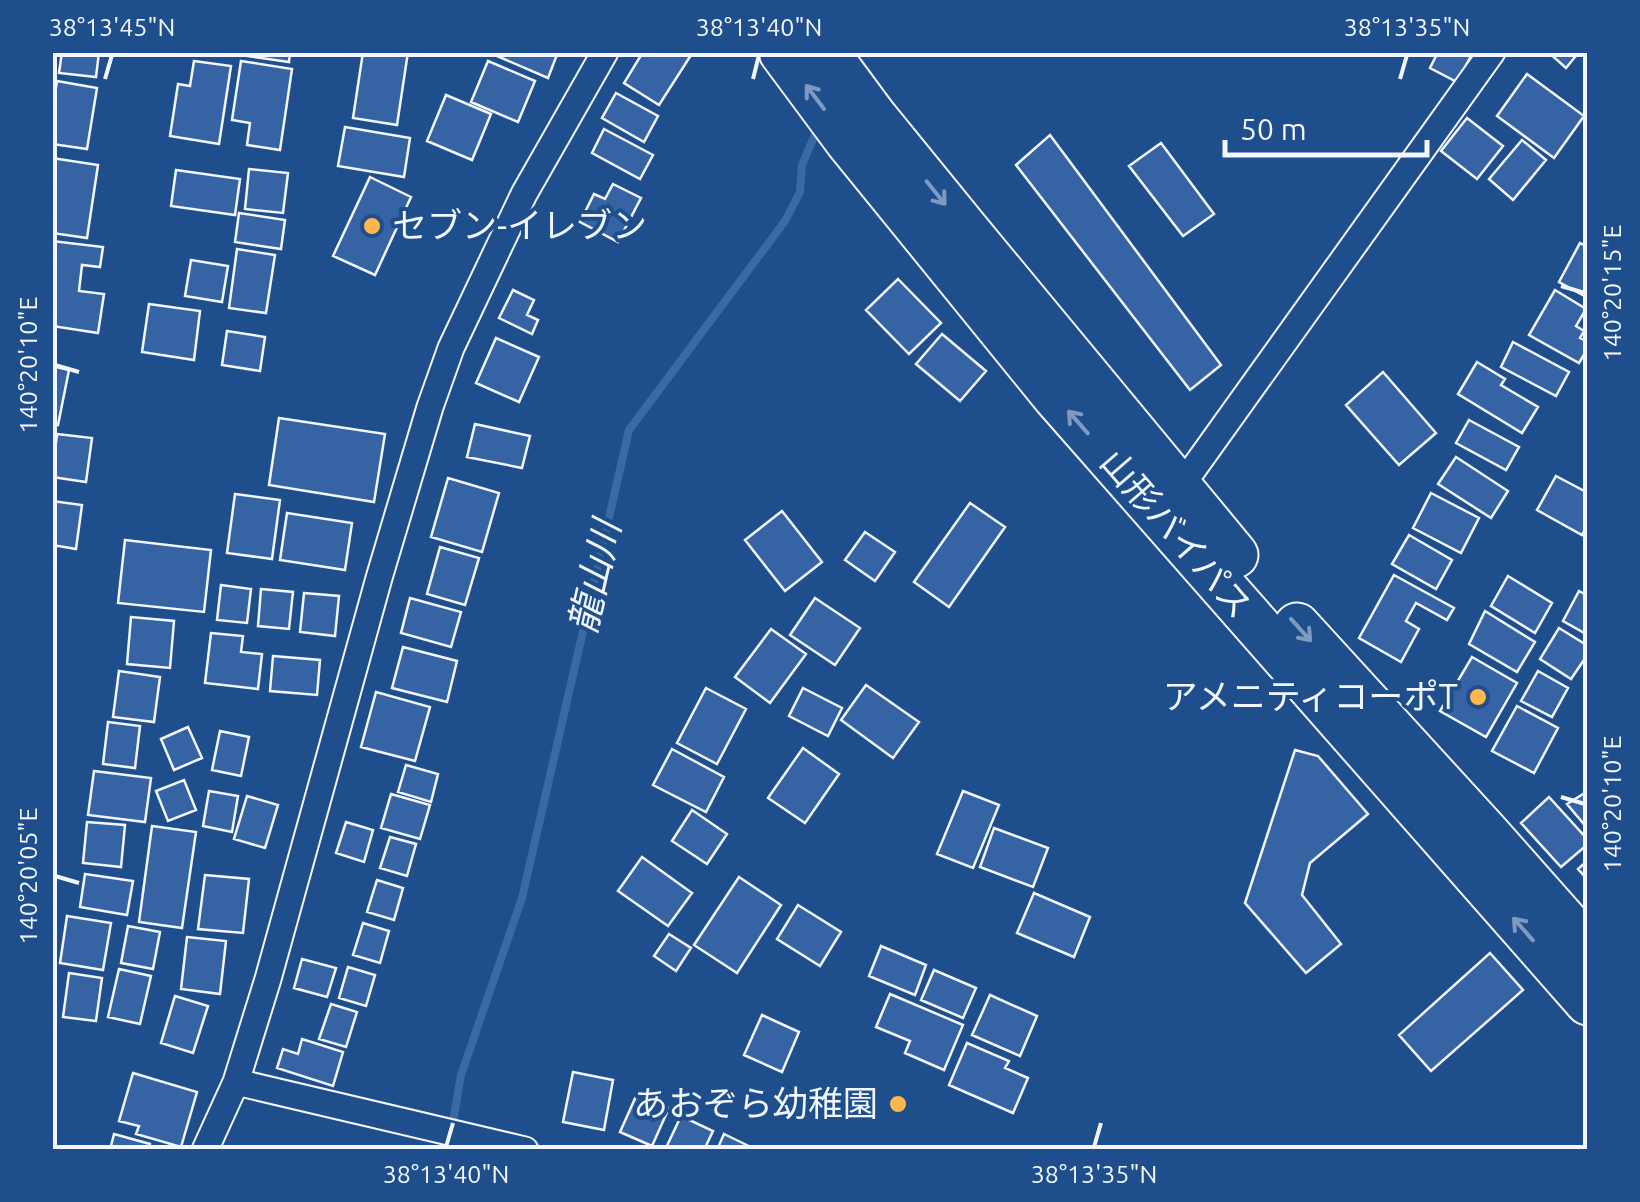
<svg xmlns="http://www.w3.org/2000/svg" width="1640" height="1202" font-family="Ubuntu,'Noto Sans JP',sans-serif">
  <rect width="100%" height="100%" fill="#1f4e8c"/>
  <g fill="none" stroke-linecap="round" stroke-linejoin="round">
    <path stroke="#3b69a3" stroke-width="8" d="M445 1150 453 1122 461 1075 522 898 629 430 785 221 800 192 802 165 819 125"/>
  </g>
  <path fill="#3563a3" stroke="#f2f6ff" stroke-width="2.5" d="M62 52H99L96 77 59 73Z
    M247 52H290L289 62 247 56Z
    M363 52H408L397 125 353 118Z
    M498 52H558L548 78 497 56Z
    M643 52H693L659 105 624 83Z
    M1438 52H1473L1457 82 1430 68Z
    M1548 52H1579L1566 68Z
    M194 61 231 66 219 144 170 136 178 84 190 86Z
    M241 61 292 69 280 150 247 145 250 123 232 120Z
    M488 61 535 81 518 122 471 102Z
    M1527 74 1584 116 1554 158 1497 116Z
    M57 81 97 88 87 149 52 144V111Z
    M616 93 658 116 644 142 602 118Z
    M446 95 491 114 472 160 427 141Z
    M1467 118 1503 146 1477 179 1441 151Z
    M345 127 410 138 404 177 338 166Z
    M604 129 653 155 640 179 592 153Z
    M1050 135 1221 365 1190 390 1016 165Z
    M1522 140 1546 160 1513 200 1489 179Z
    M1161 143 1214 214 1183 236 1129 166Z
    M52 158 98 165 87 238 52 233Z
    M249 169 288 173 283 213 245 209Z
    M176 170 240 179 235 215 171 206Z
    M370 177 411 197 375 275 333 256Z
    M613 184 641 198 618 242 580 222 594 194 605 199Z
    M239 213 285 220 281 249 235 242Z
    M52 241 103 247 100 267 82 265 79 291 104 294 98 333 52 326Z
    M1580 243 1588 247V298L1559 282Z
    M237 249 275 255 266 313 229 308Z
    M191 260 228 266 222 302 185 296Z
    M898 279 941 323 909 354 866 310Z
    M513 290 534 300 527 315 538 320 532 334 499 318Z
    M1555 290 1586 309 1576 326 1584 331 1580 338 1588 342V348L1579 363 1529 335Z
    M149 304 200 311 194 360 142 352Z
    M227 331 265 337 260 371 222 365Z
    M942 334 986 371 960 401 916 364Z
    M496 338 539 357 519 402 476 383Z
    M1513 342 1569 372 1556 396 1501 367Z
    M1477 362 1505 379 1501 385 1538 407 1522 433 1458 394Z
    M52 366 69 370 58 425 52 424Z
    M1383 372 1436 433 1399 465 1346 405Z
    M279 418 385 434 374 502 269 485Z
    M1469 420 1519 447 1506 470 1456 443Z
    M475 424 530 436 522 468 467 457Z
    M57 434 92 438 86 482 52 477Z
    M1456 457 1508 491 1491 518 1438 484Z
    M1556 476 1588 493V524L1582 535 1537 510Z
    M448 478 499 493 482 552 431 537Z
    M1431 493 1479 518 1461 553 1413 528Z
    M235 494 280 500 272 559 227 553Z
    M52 501 82 505 76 549 52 545Z
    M970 503 1005 527 949 607 914 582Z
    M782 511 822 562 785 591 745 540Z
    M287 513 352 523 345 570 280 560Z
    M865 532 895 552 875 581 845 560Z
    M1409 535 1452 560 1436 589 1392 564Z
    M125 540 211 550 204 612 118 603Z
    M440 547 479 558 465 605 427 594Z
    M1394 575 1454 608 1447 620 1416 603 1406 621 1419 629 1401 662 1359 638Z
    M1508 576 1552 603 1535 633 1491 606Z
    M221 585 251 589 247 623 217 620Z
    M261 589 293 592 289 629 258 626Z
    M1579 591 1588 596V635L1563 621Z
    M304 593 339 596 335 636 300 632Z
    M410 598 461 612 451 647 401 633Z
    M815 598 860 628 835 665 790 635Z
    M1485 611 1535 642 1517 672 1469 644Z
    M131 617 174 621 170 668 127 664Z
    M1559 628 1588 646V654L1571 679 1540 659Z
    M771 629 806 654 770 703 735 677Z
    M211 633 243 636 241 652 262 654 258 689 205 683Z
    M403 647 457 661 447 702 392 688Z
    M273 656 320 660 317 695 270 691Z
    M1472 657 1517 683 1486 737 1440 711Z
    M119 671 160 677 154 722 113 717Z
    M1538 671 1568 688 1552 717 1521 701Z
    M866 685 919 722 893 758 841 720Z
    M706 688 746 709 717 764 677 743Z
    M803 688 842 708 828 736 789 716Z
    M376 692 430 707 415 761 361 747Z
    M1517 706 1558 728 1534 773 1492 751Z
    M108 722 140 726 135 768 103 764Z
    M188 727 202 758 174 770 161 739Z
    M220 731 249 737 241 776 212 770Z
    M803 748 839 774 805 823 768 798Z
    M672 749 724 777 706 812 653 785Z
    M1295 750 1318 756 1368 814 1310 863 1302 895 1341 944 1306 973 1245 903Z
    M406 765 438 774 431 802 398 792Z
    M94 771 151 778 145 822 88 815Z
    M184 780 196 810 168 821 156 791Z
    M209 791 238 796 232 832 203 826Z
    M963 791 999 805 973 868 937 854Z
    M1588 791V829L1567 804Z
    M391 794 430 805 420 839 381 828Z
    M247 796 278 805 265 848 234 839Z
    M1549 797 1588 840V844L1561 867 1521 823Z
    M692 810 727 834 707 864 672 841Z
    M87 822 125 825 121 867 83 863Z
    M346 822 373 830 364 862 336 853Z
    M152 826 196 832 182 928 139 922Z
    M994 828 1048 848 1033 887 980 867Z
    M390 837 416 844 407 876 380 868Z
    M642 857 692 893 668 926 618 891Z
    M1588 860V880L1578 869Z
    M85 874 133 881 127 915 80 907Z
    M205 875 249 879 243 933 198 929Z
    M739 877 781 905 737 973 694 945Z
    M377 880 403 888 394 920 367 912Z
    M1034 893 1090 917 1074 957 1017 933Z
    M798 905 841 932 820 966 777 939Z
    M67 916 111 923 103 970 60 963Z
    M363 923 389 931 380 963 353 955Z
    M128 926 160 932 153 969 121 963Z
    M669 934 691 948 676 971 654 956Z
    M187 937 226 941 220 994 181 989Z
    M881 946 926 965 915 995 869 976Z
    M1490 953 1523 990 1431 1071 1399 1035Z
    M302 959 336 968 327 997 294 988Z
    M348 967 375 975 366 1006 339 998Z
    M119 969 151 976 140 1024 108 1017Z
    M934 970 976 988 963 1018 921 1000Z
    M69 973 102 978 96 1021 63 1017Z
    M890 994 963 1025 944 1070 905 1053 910 1041 876 1027Z
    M990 995 1037 1016 1020 1056 972 1035Z
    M175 996 208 1006 193 1053 161 1043Z
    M331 1004 357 1012 346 1047 319 1039Z
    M762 1015 799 1032 782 1072 744 1055Z
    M302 1039 343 1052 333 1086 277 1068 283 1049 298 1054Z
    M967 1043 1009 1061 1005 1068 1028 1078 1013 1113 949 1085Z
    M573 1072 613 1080 604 1130 563 1122Z
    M133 1073 197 1092 181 1147 136 1134 139 1126 119 1121Z
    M637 1094 669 1108 652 1146 620 1132Z
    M681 1116 713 1131 704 1150H665Z
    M114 1134 150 1144 149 1150H110Z
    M724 1134 757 1150H717Z"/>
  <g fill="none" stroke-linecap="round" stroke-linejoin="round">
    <defs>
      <path id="street" d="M1179 489 1492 52
        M236 1082 525 1150
        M205 1150 236 1082 268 979 379 578 430 407 451 348 524 194 605 52"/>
      <path id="highway" d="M782 52 848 141 1056 397 1588 1002
        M826 52 874 117 966 230 1235 555
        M1297 626 1488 835 1588 948"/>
    </defs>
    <use href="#street" stroke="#f2f6ff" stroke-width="29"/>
    <use href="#highway" stroke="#f2f6ff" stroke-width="49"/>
    <use href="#street" stroke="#1f4e8c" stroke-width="25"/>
    <use href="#highway" stroke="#1f4e8c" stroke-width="45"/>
  </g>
  <defs><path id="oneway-shaft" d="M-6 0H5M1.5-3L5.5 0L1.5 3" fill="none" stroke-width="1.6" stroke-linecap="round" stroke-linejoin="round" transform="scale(2.5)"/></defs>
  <g stroke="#7e9ac0">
    <use href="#oneway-shaft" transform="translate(815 97) rotate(-127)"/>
    <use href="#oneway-shaft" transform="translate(936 193) rotate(51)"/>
    <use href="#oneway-shaft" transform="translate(1078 422) rotate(-131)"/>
    <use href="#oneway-shaft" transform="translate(1301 630) rotate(48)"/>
    <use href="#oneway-shaft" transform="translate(1523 929) rotate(-131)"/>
  </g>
  <path fill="none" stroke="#f2f6ff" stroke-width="4" d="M105 79 112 55M753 79 759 55M1400 79 1407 55M1561 286 1585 293M55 365 79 372M1561 797 1585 804M55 876 79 883M446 1147 453 1123M1094 1147 1101 1123"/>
  <g fill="#ffb74d" stroke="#1f4e8c" stroke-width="4">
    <circle cx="372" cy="226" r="10"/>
    <circle cx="1478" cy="697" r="10"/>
    <circle cx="898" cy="1104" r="10"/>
  </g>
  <g text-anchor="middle" stroke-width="8" stroke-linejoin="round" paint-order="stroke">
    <g font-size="35" fill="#f2f6ff" stroke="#1f4e8c" text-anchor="end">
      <text x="392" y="238" text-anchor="start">セブン-イレブン</text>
      <text x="1458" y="709">アメニティコーポT</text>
      <text x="878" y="1116">あおぞら幼稚園</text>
    </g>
    <g font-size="35" fill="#f2f6ff" stroke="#1f4e8c">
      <text transform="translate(1176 534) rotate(49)" y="12">山形バイパス</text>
    </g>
    <g font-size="38" font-style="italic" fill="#f2f6ff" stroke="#1f4e8c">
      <text transform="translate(595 577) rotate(-77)" y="13">龍山川</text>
    </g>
  </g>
  <rect width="1640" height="1202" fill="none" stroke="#1f4e8c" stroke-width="110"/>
  <path d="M1225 140v15h202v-15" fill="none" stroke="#f2f6ff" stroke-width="5"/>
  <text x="1240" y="140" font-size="30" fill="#f2f6ff" stroke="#1f4e8c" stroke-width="8" paint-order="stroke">50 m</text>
  <rect x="55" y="55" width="1530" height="1092" fill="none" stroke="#f2f6ff" stroke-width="4"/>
  <g font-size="25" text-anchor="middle" fill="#f2f6ff">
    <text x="112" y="36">38°13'45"N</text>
    <text x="759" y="36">38°13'40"N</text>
    <text x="1407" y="36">38°13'35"N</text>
    <text transform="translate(1612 293) rotate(-90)" y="9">140°20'15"E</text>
    <text transform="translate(28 365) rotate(-90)" y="9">140°20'10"E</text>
    <text transform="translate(1612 804) rotate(-90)" y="9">140°20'10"E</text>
    <text transform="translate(28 876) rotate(-90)" y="9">140°20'05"E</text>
    <text x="446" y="1183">38°13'40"N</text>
    <text x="1094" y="1183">38°13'35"N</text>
  </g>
</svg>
